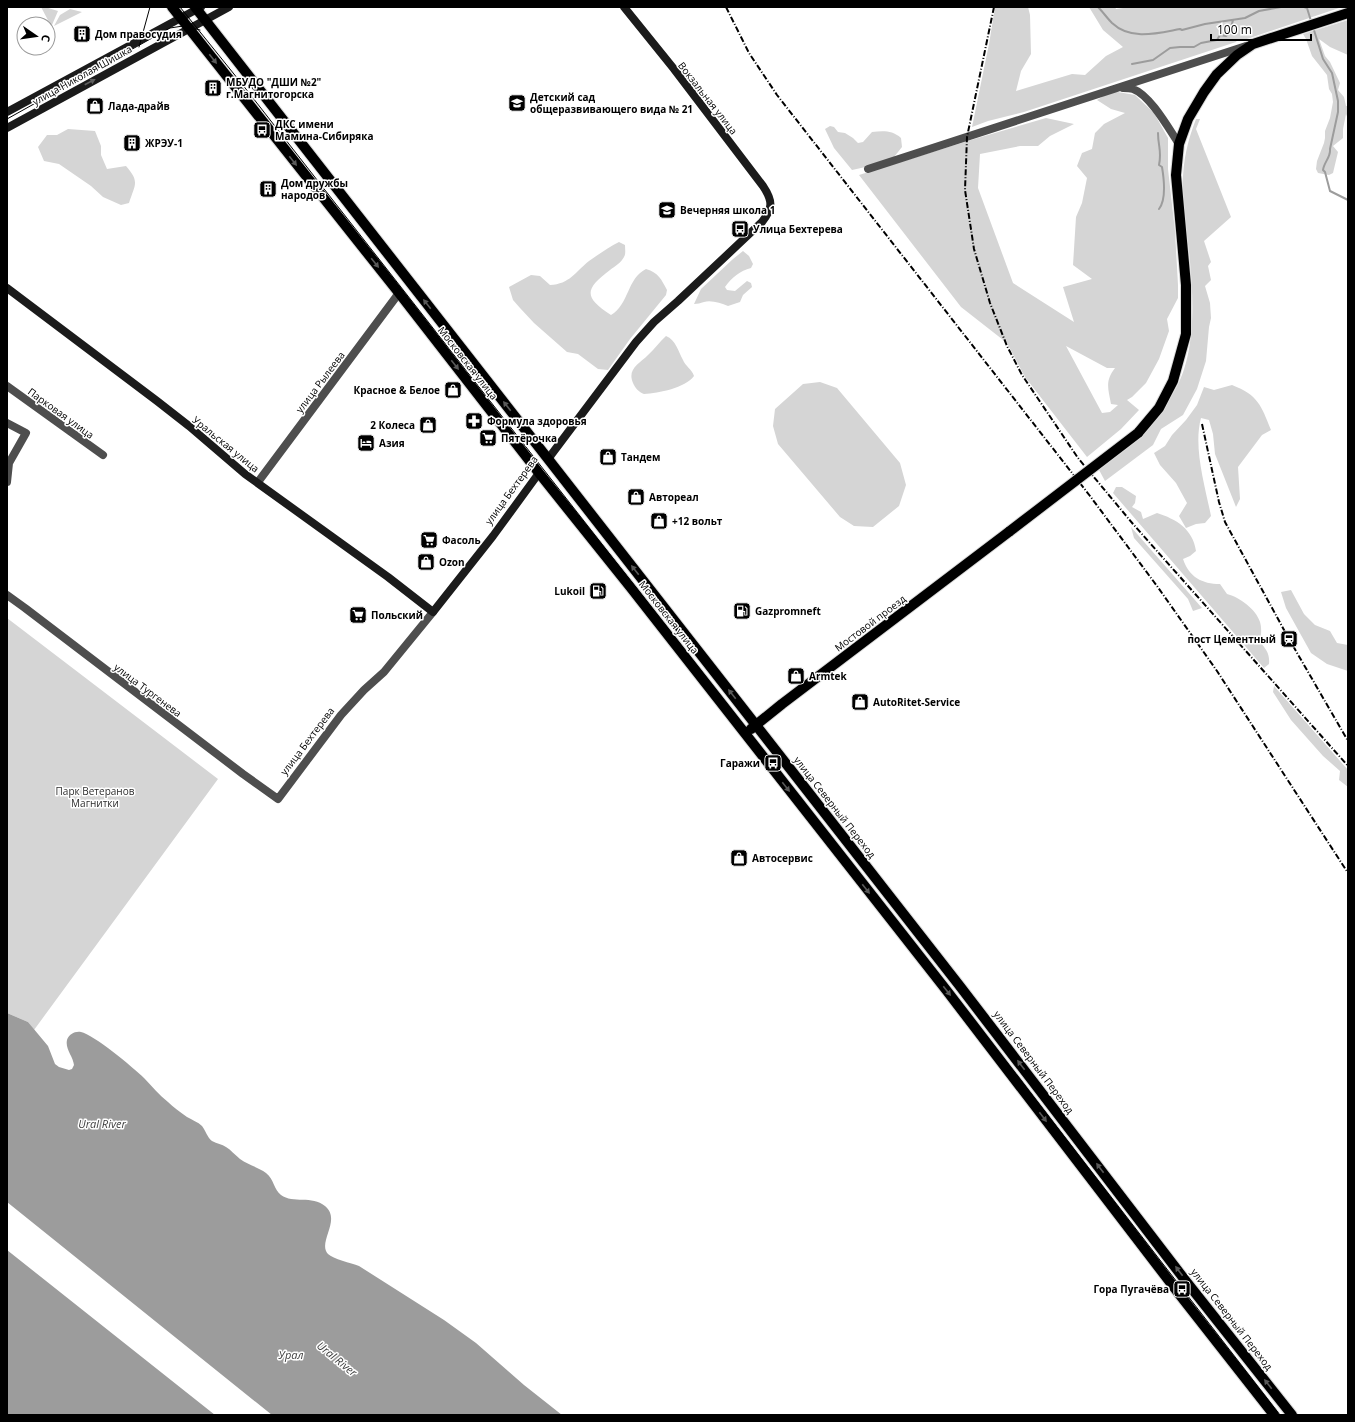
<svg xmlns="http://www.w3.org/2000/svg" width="1355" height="1422" font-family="'Open Sans',sans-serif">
  <rect width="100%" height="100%" fill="#fff"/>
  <path fill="#d5d5d5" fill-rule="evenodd" d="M41 7H45L58 11 52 25 50 24Z
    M995 7H1028L1030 15 1031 54 1021 71 1016 91 1072 74 1085 75 1106 56 1123 47 1103 30 1089 7H1115L1116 9 1130 7H1342L1247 39H1238L1236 42 1024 112 988 121 972 127 989 44Z
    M70 9 82 12 54 26 60 15Z
    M1348 20V55L1330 47 1319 39 1325 56 1330 62 1340 83 1338 90 1344 97 1346 106H1348V119L1346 114 1343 129V138L1333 146 1338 152 1333 173 1329 175 1318 173 1316 169 1317 161 1324 143 1325 138V131L1330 118 1333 102 1332 94 1329 89 1327 75 1312 56 1306 39 1303 34Z
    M1112 91 1135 95 1154 113 1168 138V169L1175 231 1178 285V298L1167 319 1169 331 1159 359 1146 383 1132 397 1127 400 1139 410 1121 429 1087 457 1025 377 1007 343 961 307 859 175 971 140 1046 118 1074 124 1050 136 1038 146H1020L980 154 978 188 1013 283 1074 322 1063 287 1092 279 1073 265 1076 217 1082 203 1087 178 1077 166 1082 153 1092 149 1095 133 1104 124 1125 113 1111 109 1097 100ZM1066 346 1107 368H1115C1105 381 1108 388 1111 404L1118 405 1110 412 1102 413Z
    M1196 119H1200L1196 129 1231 217 1204 241 1211 262 1208 266 1211 280 1205 286 1210 303 1211 318 1209 327 1206 361 1197 389 1183 415 1161 429 1153 445 1105 481 1098 468C1115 452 1131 435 1148 419 1155 412 1164 406 1170 398 1196 361 1194 305 1190 262 1188 238 1183 214 1183 190 1182 165 1187 142 1196 119Z
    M830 126 834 127 838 132 845 133 853 138 858 143 863 142 872 132C883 131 892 130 901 138L902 147 894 157 870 166 852 170 834 148 825 129Z
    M68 129 95 131 101 146V155L107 169 126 166C140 182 135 184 129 203L121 205 103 197 91 186 59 164 44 161 38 147 47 135H57Z
    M619 242 625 245C625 249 626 254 624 257 621 263 615 266 610 270 585 289 583 297 611 315 629 305 627 278 646 269 659 273 661 279 667 290L666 295 630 339 608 370 598 369 578 354 567 352 534 323 520 308 513 300 509 287 531 275 540 276 550 285C570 284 575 272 589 261 599 254 609 247 619 242Z
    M743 251 749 256 753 264 751 268C740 271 732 277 725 287L727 290 735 291 747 281 751 283 752 287 743 295 740 302 728 306C721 303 711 300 704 302 700 303 698 304 694 304L701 289 733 259Z
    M666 336C676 340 678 351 683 360 685 366 692 369 694 376 685 388 659 393 644 394 639 392 635 388 633 383 627 369 639 364 648 355 655 349 659 342 666 336Z
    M820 382 837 388 900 463 906 485 899 506 873 527 854 526 840 517 778 444 773 426 775 409 803 384Z
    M1232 385C1258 395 1261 405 1271 430L1262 435 1238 467 1240 499 1236 507 1215 454 1213 434 1209 420 1201 418C1193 447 1205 486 1211 516L1205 523 1196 524 1186 528 1179 516 1187 503 1176 483 1160 465 1154 453 1165 446 1172 435 1186 420 1197 405 1204 387 1214 390Z
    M1116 487H1122L1136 496 1135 503 1132 507 1141 512 1143 519 1157 513C1176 519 1193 529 1196 551L1190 556 1183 559C1189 577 1202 584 1220 584L1227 594C1239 597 1256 609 1260 622 1262 629 1261 635 1260 642 1266 649 1270 654 1269 664L1264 668 1113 493Z
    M1131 527 1202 608 1193 611 1188 599 1134 538Z
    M1291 590 1304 614 1315 625 1330 631 1337 643 1348 645V671L1327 664 1311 653 1286 608 1281 592Z
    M7 618 218 779 34 1030 28 1022 7 1013Z
    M1274 686 1348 770V787L1339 780 1340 771 1323 756 1291 720 1273 692Z"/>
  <path fill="#9c9c9c" d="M7 1013 28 1022 48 1046 55 1064 59 1067 69 1070 72 1069 74 1065C73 1056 65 1049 67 1040 69 1034 75 1031 81 1032 93 1034 134 1068 144 1078 152 1086 159 1095 168 1102 173 1107 180 1112 187 1117 192 1120 198 1122 202 1126 206 1131 207 1137 212 1141 217 1144 222 1144 226 1147 231 1150 235 1155 240 1159 248 1165 258 1167 266 1173 274 1179 274 1190 281 1195 293 1204 312 1195 325 1206 342 1220 317 1242 328 1254 333 1259 351 1263 359 1266L444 1320 476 1343 524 1385 562 1415H272L7 1202Z
    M7 1250 215 1415H7Z"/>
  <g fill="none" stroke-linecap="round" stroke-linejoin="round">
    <path stroke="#9c9c9c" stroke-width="2" d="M1098 7C1103 12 1107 18 1112 23 1131 41 1158 33 1180 29L1182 30 1205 24 1245 18 1259 11 1281 7
      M1304 7 1307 8 1311 21
      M1313 27 1323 59 1332 73 1338 101V112L1330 149C1331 157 1324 162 1323 170L1325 172 1330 191 1348 200
      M1132 64 1153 60 1170 48 1180 47H1194L1201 43 1217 40 1220 35 1226 36 1230 32 1233 20
      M1158 133C1158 146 1162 151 1159 165L1162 167C1164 179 1166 200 1159 209"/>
    <defs>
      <path id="primary" d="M172 7 399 293 539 473 631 588 947 991 1183 1299 1274 1415
        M195 7 959 985 1185 1280 1292 1415
        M1138 433 1159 408 1173 381 1186 334V285L1176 175 1179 144 1188 119 1204 92 1217 74 1237 55 1253 44 1348 13
        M751 729 782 704 1010 531"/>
    </defs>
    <use href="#primary" stroke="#dbdbdb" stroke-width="12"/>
    <path stroke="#4e4e4e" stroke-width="8" d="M1123 88C1126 88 1130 88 1133 89 1150 95 1169 129 1179 144
      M868 169 1246 46
      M7 386 103 455
      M7 423 26 433 9 463 7 482
      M258 482 399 293
      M7 595 25 608 243 774 278 799 341 715 364 690 384 672 433 612"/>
    <path stroke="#1b1b1b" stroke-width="8" d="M7 112 201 7
      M7 128 229 7
      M7 288 157 401 189 426 245 474 388 577 433 612 493 536 539 473
      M548 459 636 342 654 322 678 301 762 222C773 208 773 201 763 186L674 69 624 7"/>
    <use href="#primary" stroke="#000" stroke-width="10"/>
    <path stroke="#000" stroke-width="1" d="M180 7 242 84 950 989 1280 1415
      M139 47 150 7
      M7 119 170 28 183 26 200 30"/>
    <path stroke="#000" stroke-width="2" stroke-dasharray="6 2 1 2" stroke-linecap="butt" d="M726 7 749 53 777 95 1090 496 1157 586 1217 671 1348 873
      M994 7 967 137 965 190 974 249 990 303 1007 346 1022 375 1078 458 1133 524 1348 766
      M1202 424 1219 502 1225 522 1289 639 1348 741"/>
    <defs>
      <path id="primary-bridge" d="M1010 531 1138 433"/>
    </defs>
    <use href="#primary-bridge" stroke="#dbdbdb" stroke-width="12" stroke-linecap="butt"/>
    <use href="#primary-bridge" stroke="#000" stroke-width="10"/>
  </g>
  <defs><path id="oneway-solid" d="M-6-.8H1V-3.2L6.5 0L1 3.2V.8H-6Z"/></defs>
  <g fill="#595959">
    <use href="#oneway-solid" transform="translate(213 59) rotate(52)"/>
    <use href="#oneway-solid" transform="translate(293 161) rotate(52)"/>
    <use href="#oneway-solid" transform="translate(375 263) rotate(51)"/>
    <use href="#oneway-solid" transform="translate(427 304) rotate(-128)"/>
    <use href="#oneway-solid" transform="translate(455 365) rotate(52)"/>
    <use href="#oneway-solid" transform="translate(507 406) rotate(-128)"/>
    <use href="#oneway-solid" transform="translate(635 570) rotate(-128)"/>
    <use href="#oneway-solid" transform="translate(732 694) rotate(-128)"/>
    <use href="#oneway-solid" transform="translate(786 787) rotate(52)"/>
    <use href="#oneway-solid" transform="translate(866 889) rotate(52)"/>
    <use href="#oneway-solid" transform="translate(947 991) rotate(52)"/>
    <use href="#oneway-solid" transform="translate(1021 1065) rotate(-127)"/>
    <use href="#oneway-solid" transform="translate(1043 1117) rotate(53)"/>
    <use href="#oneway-solid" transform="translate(1100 1168) rotate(-127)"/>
    <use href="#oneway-solid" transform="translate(1179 1271) rotate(-127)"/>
    <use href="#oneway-solid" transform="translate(1268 1384) rotate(-128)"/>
  </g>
  <use fill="#5f5f5f" href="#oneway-solid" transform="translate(90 82) rotate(-28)"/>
  <defs>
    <symbol id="building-square" viewBox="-11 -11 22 22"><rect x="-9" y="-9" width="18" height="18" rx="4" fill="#000" stroke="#fff"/><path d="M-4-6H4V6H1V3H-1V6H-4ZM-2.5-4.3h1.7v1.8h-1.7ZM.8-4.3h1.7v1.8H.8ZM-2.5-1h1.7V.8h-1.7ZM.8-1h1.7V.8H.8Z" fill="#fff"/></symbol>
    <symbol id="school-square" viewBox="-11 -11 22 22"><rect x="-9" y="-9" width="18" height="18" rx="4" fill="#000" stroke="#fff"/><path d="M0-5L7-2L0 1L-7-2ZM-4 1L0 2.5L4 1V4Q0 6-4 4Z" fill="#fff"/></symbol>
    <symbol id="shop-square" viewBox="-11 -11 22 22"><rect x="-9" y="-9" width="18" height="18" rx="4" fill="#000" stroke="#fff"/><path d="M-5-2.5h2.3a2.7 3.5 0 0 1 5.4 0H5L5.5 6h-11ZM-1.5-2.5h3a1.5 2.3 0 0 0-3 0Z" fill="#fff"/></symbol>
    <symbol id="bus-square" viewBox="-11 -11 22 22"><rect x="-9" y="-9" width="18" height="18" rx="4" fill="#000" stroke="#fff"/><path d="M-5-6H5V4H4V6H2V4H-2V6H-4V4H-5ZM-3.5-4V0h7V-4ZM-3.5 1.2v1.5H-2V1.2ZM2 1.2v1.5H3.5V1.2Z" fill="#fff"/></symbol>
    <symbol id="pharmacy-square" viewBox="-11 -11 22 22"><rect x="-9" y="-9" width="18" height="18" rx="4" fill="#000" stroke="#fff"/><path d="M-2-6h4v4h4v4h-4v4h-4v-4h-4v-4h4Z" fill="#fff"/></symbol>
    <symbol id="supermarket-square" viewBox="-11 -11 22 22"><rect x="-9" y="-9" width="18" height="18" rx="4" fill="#000" stroke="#fff"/><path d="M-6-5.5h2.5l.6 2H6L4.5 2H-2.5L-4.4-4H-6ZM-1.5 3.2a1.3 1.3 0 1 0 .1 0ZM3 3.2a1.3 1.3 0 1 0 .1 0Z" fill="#fff"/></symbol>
    <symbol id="hotel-square" viewBox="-11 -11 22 22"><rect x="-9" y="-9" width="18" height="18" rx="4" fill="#000" stroke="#fff"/><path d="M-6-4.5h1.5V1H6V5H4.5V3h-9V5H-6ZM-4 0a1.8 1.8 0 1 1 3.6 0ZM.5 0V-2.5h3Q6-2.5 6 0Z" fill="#fff"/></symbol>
    <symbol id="fuel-square" viewBox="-11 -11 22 22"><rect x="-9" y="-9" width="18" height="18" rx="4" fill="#000" stroke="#fff"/><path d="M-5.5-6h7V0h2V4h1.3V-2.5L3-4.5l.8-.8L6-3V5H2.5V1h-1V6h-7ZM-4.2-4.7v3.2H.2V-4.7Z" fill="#fff"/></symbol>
    <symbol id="station-square" viewBox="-11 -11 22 22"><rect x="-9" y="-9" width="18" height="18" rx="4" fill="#000" stroke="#fff"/><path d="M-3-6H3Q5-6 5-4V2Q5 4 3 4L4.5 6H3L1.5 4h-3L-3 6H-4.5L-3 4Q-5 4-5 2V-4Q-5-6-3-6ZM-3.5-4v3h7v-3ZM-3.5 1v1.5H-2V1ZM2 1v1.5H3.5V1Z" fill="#fff"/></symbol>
  </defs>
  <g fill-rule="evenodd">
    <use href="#building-square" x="72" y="24" width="20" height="20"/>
    <use href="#building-square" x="203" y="78" width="20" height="20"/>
    <use href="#school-square" x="507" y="93" width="20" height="20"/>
    <use href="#shop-square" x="85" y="96" width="20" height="20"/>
    <use href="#bus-square" x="252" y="120" width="20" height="20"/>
    <use href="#building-square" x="122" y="133" width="20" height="20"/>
    <use href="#building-square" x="258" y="179" width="20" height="20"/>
    <use href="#school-square" x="657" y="200" width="20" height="20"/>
    <use href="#bus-square" x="730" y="219" width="20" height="20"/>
    <use href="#shop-square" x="443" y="380" width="20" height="20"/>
    <use href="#pharmacy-square" x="464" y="411" width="20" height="20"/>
    <use href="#shop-square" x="418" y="415" width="20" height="20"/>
    <use href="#supermarket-square" x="478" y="428" width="20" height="20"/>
    <use href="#hotel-square" x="356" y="433" width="20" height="20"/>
    <use href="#shop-square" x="598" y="447" width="20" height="20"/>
    <use href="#shop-square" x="626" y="487" width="20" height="20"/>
    <use href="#shop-square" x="649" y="511" width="20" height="20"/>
    <use href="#supermarket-square" x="419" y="530" width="20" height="20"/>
    <use href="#shop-square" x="416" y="552" width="20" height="20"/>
    <use href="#fuel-square" x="588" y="581" width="20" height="20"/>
    <use href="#fuel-square" x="732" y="601" width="20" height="20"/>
    <use href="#supermarket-square" x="348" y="605" width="20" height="20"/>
    <use href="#station-square" x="1279" y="629" width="20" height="20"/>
    <use href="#shop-square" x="786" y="666" width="20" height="20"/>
    <use href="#shop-square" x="850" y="692" width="20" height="20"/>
    <use href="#bus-square" x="763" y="753" width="20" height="20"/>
    <use href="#shop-square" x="729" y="848" width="20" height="20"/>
    <use href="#bus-square" x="1172" y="1279" width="20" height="20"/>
  </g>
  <g text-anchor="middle" stroke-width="3" stroke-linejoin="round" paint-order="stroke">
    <g font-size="10" font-weight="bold" fill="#000" stroke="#fff" text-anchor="start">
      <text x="95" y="38">Дом правосудия</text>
      <text x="226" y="86">МБУДО "ДШИ №2"<tspan x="226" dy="12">г.Магнитогорска</tspan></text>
      <text x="530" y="101">Детский сад<tspan x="530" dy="12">общеразвивающего вида № 21</tspan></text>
      <text x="108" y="110">Лада-драйв</text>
      <text x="275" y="128">ДКС имени<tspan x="275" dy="12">Мамина-Сибиряка</tspan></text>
      <text x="145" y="147">ЖРЭУ-1</text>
      <text x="281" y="187">Дом дружбы<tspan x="281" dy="12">народов</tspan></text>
      <text x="680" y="214">Вечерняя школа 1</text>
      <text x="753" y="233">Улица Бехтерева</text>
      <text x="440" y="394" text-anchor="end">Красное &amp; Белое</text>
      <text x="487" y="425">Формула здоровья</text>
      <text x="415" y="429" text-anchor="end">2 Колеса</text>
      <text x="501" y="442">Пятёрочка</text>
      <text x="379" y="447">Азия</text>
      <text x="621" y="461">Тандем</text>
      <text x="649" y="501">Автореал</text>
      <text x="672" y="525">+12 вольт</text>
      <text x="442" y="544">Фасоль</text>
      <text x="439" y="566">Ozon</text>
      <text x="585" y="595" text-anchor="end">Lukoil</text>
      <text x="755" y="615">Gazpromneft</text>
      <text x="371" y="619">Польский</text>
      <text x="1276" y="643" text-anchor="end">пост Цементный</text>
      <text x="809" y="680">Armtek</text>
      <text x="873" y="706">AutoRitet-Service</text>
      <text x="760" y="767" text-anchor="end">Гаражи</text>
      <text x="752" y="862">Автосервис</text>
      <text x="1169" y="1293" text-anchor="end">Гора Пугачёва</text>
    </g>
    <g font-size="10" fill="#000" stroke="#fff">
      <text transform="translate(82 75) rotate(-29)" y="4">улица Николая Шишка</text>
      <text transform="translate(708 98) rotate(52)" y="4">Вокзальная улица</text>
      <text transform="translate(468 363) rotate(52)" y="4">Московская улица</text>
      <text transform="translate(320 382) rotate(-53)" y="4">улица Рылеева</text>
      <text transform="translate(61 413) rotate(36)" y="4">Парковая улица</text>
      <text transform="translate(226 444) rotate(39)" y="4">Уральская улица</text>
      <text transform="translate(511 490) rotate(-54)" y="4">улица Бехтерева</text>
      <text transform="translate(669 617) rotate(52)" y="4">Московская улица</text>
      <text transform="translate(870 623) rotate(-37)" y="4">Мостовой проезд</text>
      <text transform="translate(148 690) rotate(37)" y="4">улица Тургенева</text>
      <text transform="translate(307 741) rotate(-53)" y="4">улица Бехтерева</text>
      <text transform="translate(835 807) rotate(52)" y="4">улица Северный Переход</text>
      <text transform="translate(1034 1062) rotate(53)" y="4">улица Северный Переход</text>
      <text transform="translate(1232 1319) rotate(52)" y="4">улица Северный Переход</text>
    </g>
    <g font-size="10" fill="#2c2c2c" stroke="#fff">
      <text x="95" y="795">Парк Ветеранов<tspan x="95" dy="12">Магнитки</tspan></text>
    </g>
    <g font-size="11" font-style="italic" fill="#3d3d3d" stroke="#fff">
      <text x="102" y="1128">Ural River</text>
      <text x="291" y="1359">Урал</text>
      <text transform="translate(337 1359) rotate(39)" y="4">Ural River</text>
    </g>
  </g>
  <rect width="1355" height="1422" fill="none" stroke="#000000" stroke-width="16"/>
  <g transform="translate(36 36) rotate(103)"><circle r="19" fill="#ffffff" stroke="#999999"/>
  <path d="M0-3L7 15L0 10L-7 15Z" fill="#000000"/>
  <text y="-6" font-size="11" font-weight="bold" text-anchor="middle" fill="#000000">С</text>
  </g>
  <path d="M1211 34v6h100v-6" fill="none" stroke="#000000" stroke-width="2"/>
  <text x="1217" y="34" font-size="12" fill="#000000" stroke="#ffffff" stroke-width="3" paint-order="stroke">100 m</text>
</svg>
